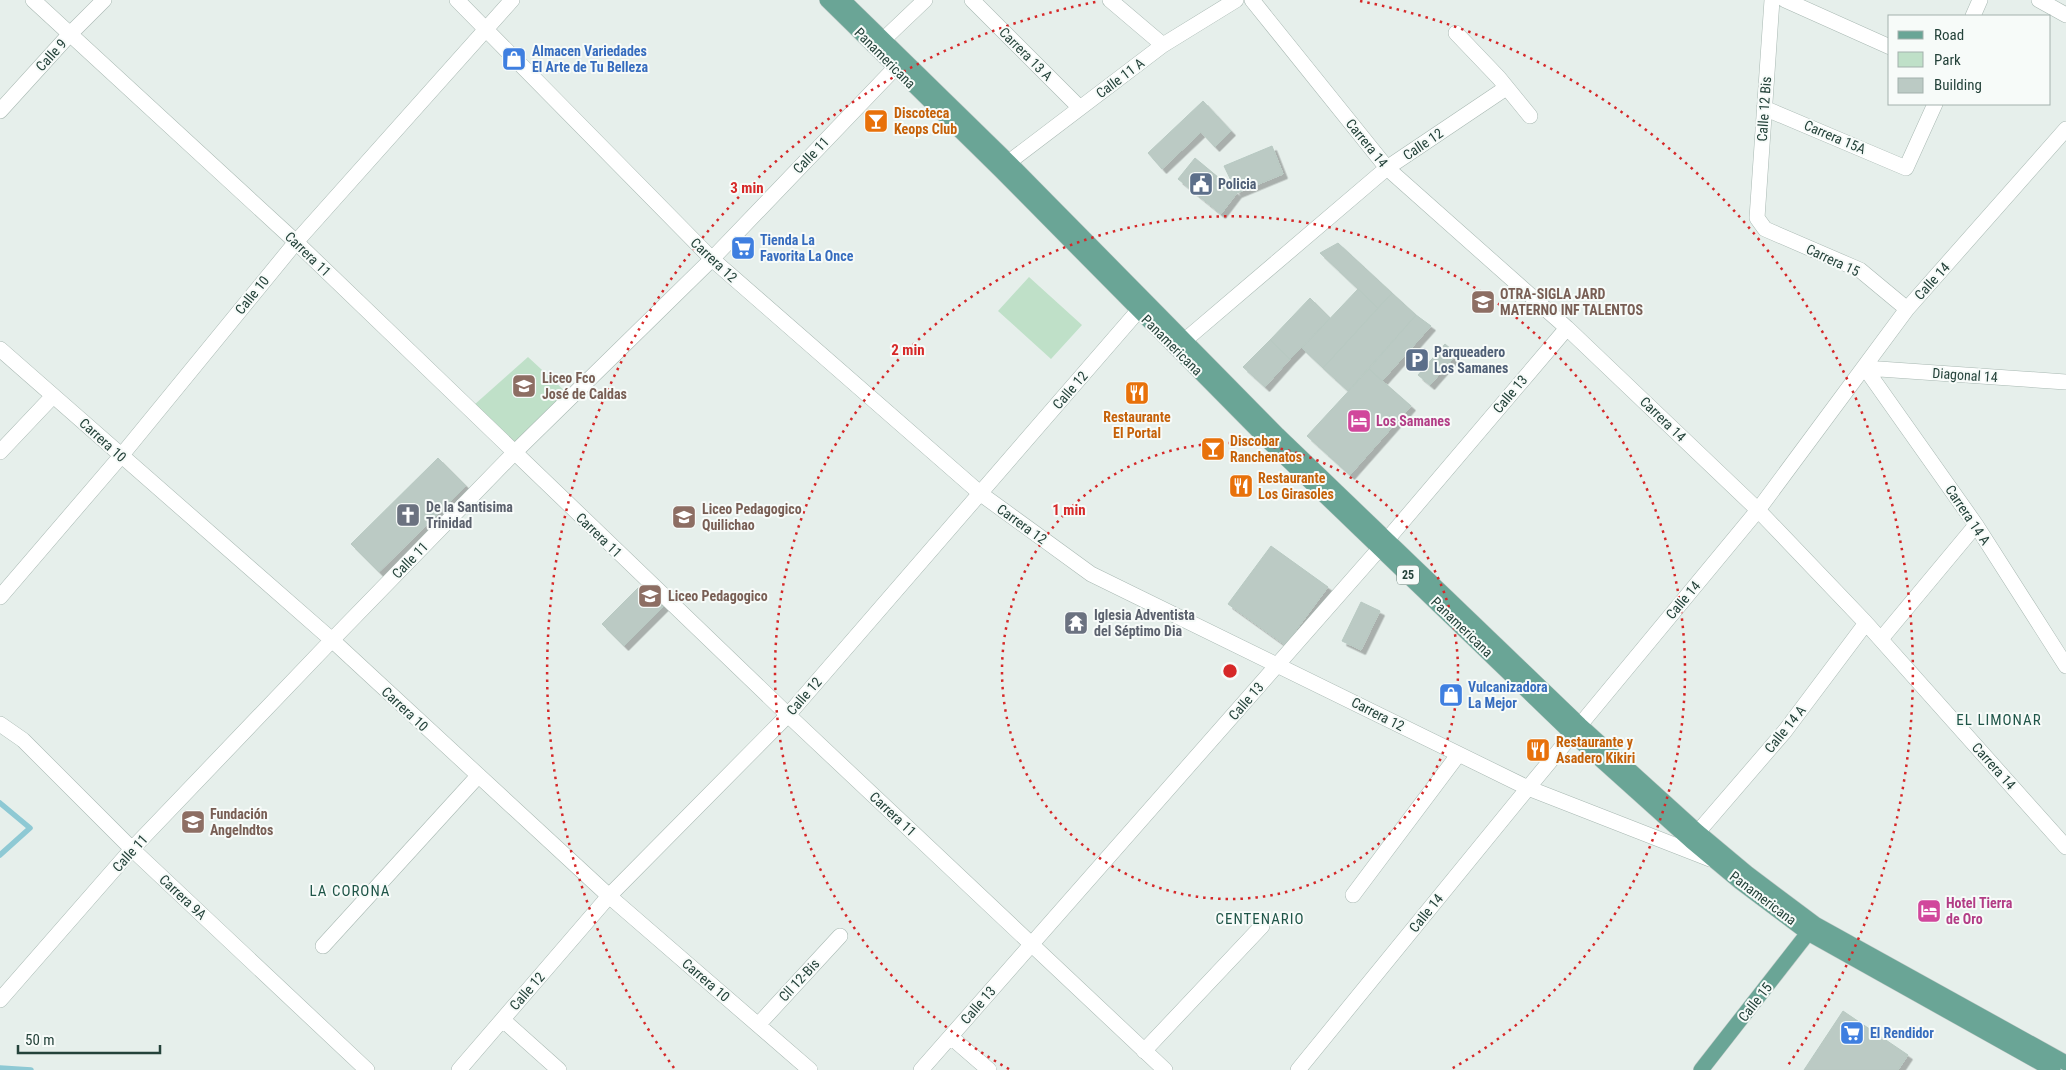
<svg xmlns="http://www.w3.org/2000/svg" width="2066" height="1070" font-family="'Roboto Condensed',sans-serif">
  <defs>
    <filter id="shadow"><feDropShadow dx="4.5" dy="4.5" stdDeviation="0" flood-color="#0004"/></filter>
  </defs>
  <rect width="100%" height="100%" fill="#e6efeb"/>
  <path fill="#bfe0c8" d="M1029 277 1082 325 1051 359 998 311Z
    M528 357 567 393 514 447 474 405Z"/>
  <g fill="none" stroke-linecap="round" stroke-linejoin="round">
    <path stroke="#8ec9d4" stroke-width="5.5" d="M0 803 30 828 0 855
      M0 1068 31 1070"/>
  </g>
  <path fill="#bbcac4" stroke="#b8c9c2" filter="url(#shadow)" d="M1203 101 1231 131 1215 147 1201 132 1162 169 1148 153Z
    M1272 146 1283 174 1237 193 1224 166Z
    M1195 158 1237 193 1221 214 1178 179Z
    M1338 243 1392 293 1378 308 1320 253Z
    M1358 289 1378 308 1323 368 1302 348Z
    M1392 293 1416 315 1348 391 1323 368Z
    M1310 298 1330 318 1290 359 1270 340Z
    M1416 315 1431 326 1382 381 1369 369Z
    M1270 340 1290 359 1265 387 1243 367Z
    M1445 344 1457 354 1430 385 1418 375Z
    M1369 369 1411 406 1350 475 1307 436Z
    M438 458 466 486 379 572 351 544Z
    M1271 546 1328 587 1285 645 1228 604Z
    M645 581 667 603 624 646 602 624Z
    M1361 602 1380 611 1361 650 1342 641Z
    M1843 1011 1908 1055 1898 1070H1804Z"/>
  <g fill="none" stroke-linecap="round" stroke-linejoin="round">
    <defs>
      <path id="minor" d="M972 0 1080 108
        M1110 0 1163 45
        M1252 0 1387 168 1567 328 1758 510 1866 623 2066 847
        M1772 0 1757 218 1765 229 1860 270 1907 309
        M1785 0 1890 47
        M2039 0 2066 15
        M1973 16 1980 0
        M1456 33 1499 78 1530 116
        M883 40 925 0
        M1764 108 1906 168 1935 104
        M0 111 69 35 104 0
        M1009 162 1163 45 1236 0
        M1184 341 1387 168 1506 88
        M0 349 332 640 609 896 810 1070
        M1865 368 1976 525 2066 666
        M1865 368 2066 382
        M0 452 53 396
        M1881 639 1976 525
        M0 724 23 740 132 849 367 1070
        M1580 725 1758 510 1907 309 2066 129
        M1698 832 1785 731 1866 623
        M1353 895 1458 755
        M323 946 478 776
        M0 1000 132 849 332 640 514 453 712 259 895 68
        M503 1020 559 1070
        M758 1025 840 936
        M951 1037 989 1070
        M1144 1051 1262 926
        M459 1070 609 896 788 715 1138 311
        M921 1070 1380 548 1567 328
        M1298 1070 1528 788 1710 859"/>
      <path id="tertiary" d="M33 0 296 242 788 715 1165 1070
        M457 0 712 259 981 494 1091 574 1528 788 1580 725
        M0 597 121 456 296 242 512 0"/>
      <path id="primary" d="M827 0 1001 171 1270 443 1572 734 1691 841 1740 882 1808 933 2053 1070
        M843 0 1009 162 1278 435 1580 725 1698 832 1747 873 1815 924 2066 1063
        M1701 1070 1808 933"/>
    </defs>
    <use href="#minor" stroke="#a8b8b2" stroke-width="16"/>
    <use href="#tertiary" stroke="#a8b8b2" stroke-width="16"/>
    <use href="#primary" stroke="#c2cac8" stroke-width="16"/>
    <use href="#minor" stroke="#fff" stroke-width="15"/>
    <use href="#tertiary" stroke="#fff" stroke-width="15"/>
    <use href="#primary" stroke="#6aa596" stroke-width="15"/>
  </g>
  <g fill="none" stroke="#d62828" stroke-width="2.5" stroke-dasharray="2.5 5">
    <circle cx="1230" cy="671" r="228"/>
    <path d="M1009 1069A455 455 0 1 1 1451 1069"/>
    <path d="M674 1068A683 683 0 0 1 1100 1M1360 1A683 683 0 0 1 1786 1068"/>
  </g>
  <defs>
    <symbol id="shop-square" viewBox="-11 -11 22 22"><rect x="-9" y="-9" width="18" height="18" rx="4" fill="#3f7fe0" stroke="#f7fbf9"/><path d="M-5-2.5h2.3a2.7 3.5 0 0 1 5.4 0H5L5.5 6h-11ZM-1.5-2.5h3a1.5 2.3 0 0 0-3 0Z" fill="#fff"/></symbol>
    <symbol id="bar-square" viewBox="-11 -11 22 22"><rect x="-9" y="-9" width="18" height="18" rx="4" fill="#e8710a" stroke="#f7fbf9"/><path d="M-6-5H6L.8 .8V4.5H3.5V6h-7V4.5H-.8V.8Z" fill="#fff"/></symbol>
    <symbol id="civic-square" viewBox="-11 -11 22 22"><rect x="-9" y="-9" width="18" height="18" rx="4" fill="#5c6f8a" stroke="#f7fbf9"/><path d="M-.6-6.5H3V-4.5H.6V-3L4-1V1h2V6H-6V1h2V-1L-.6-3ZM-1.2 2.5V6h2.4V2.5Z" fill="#fff"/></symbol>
    <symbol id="supermarket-square" viewBox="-11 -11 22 22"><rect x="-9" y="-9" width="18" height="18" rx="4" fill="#3f7fe0" stroke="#f7fbf9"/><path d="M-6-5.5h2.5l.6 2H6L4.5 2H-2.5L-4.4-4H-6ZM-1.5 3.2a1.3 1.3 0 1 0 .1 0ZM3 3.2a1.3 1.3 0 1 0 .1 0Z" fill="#fff"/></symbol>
    <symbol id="school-square" viewBox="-11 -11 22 22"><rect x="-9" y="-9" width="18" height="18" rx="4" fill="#8d6e63" stroke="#f7fbf9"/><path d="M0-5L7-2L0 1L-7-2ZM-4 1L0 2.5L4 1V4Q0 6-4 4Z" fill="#fff"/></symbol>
    <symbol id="parking-square" viewBox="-11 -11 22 22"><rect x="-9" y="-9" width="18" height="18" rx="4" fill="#5c6f8a" stroke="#f7fbf9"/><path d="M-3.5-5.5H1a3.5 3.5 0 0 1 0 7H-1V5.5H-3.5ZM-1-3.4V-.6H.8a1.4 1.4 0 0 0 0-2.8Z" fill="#fff"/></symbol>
    <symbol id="restaurant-square" viewBox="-11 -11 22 22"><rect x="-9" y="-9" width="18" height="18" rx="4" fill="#e8710a" stroke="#f7fbf9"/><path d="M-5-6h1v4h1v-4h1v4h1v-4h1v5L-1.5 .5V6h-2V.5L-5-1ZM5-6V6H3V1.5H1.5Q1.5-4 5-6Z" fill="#fff"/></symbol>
    <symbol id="hotel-square" viewBox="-11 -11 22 22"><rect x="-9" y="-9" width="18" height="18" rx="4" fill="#d1479c" stroke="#f7fbf9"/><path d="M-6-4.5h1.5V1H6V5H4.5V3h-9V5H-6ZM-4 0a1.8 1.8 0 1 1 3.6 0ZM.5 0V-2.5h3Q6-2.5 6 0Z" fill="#fff"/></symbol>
    <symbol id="church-square" viewBox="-11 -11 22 22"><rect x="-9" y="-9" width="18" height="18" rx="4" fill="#6b7280" stroke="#f7fbf9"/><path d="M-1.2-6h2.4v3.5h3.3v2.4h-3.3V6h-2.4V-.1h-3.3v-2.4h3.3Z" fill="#fff"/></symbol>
    <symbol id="temple-square" viewBox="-11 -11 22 22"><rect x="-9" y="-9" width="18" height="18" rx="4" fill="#6b7280" stroke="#f7fbf9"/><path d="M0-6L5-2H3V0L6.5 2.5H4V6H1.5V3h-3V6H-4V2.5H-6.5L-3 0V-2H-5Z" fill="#fff"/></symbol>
  </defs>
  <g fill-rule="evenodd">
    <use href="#shop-square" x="500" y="45" width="28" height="28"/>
    <use href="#bar-square" x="862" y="107" width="28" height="28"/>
    <use href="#civic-square" x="1187" y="170" width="28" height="28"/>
    <use href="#supermarket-square" x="729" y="234" width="28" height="28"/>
    <use href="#school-square" x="1469" y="288" width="28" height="28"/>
    <use href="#parking-square" x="1403" y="346" width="28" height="28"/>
    <use href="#school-square" x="510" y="372" width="28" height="28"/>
    <use href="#restaurant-square" x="1123" y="379" width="28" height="28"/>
    <use href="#hotel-square" x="1345" y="407" width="28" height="28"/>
    <use href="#bar-square" x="1199" y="435" width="28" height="28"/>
    <use href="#restaurant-square" x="1227" y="472" width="28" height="28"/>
    <use href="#church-square" x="394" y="501" width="28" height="28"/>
    <use href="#school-square" x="670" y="503" width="28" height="28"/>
    <use href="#school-square" x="636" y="582" width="28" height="28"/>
    <use href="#temple-square" x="1062" y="609" width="28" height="28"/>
    <use href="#shop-square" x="1437" y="681" width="28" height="28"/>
    <use href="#restaurant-square" x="1524" y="736" width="28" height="28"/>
    <use href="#school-square" x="179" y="808" width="28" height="28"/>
    <use href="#hotel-square" x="1915" y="897" width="28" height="28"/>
    <use href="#supermarket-square" x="1838" y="1019" width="28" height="28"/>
  </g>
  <g text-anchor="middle" stroke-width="4" stroke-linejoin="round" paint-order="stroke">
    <rect fill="#f7fbf9" stroke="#637a73" stroke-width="1" x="1397" y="565.5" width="22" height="19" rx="4"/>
    <g font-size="12" font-weight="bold" fill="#24423a">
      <text x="1408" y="579">25</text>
    </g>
    <g font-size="14" font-weight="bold" fill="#366cbe" stroke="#f7fbf9" text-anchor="start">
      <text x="532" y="56">Almacen Variedades<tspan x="532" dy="16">El Arte de Tu Belleza</tspan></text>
      <text x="760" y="245">Tienda La<tspan x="760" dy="16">Favorita La Once</tspan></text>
      <text x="1468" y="692">Vulcanizadora<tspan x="1468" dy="16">La Mejor</tspan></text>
      <text x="1870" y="1038">El Rendidor</text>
    </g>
    <g font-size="14" fill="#24423a" stroke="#f7fbf9">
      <text transform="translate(1026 54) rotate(45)" y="5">Carrera 13 A</text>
      <text transform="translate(51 55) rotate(-48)" y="5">Calle 9</text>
      <text transform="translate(885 58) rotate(45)" y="5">Panamericana</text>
      <text transform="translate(1120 78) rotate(-37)" y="5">Calle 11 A</text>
      <text transform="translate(1764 109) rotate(-86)" y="5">Calle 12 Bis</text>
      <text transform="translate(1835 137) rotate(23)" y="5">Carrera 15A</text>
      <text transform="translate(1367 143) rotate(51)" y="5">Carrera 14</text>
      <text transform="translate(1423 144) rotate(-34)" y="5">Calle 12</text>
      <text transform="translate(811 155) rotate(-46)" y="5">Calle 11</text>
      <text transform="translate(308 254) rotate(44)" y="5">Carrera 11</text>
      <text transform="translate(714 260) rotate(43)" y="5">Carrera 12</text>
      <text transform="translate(1833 260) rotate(25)" y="5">Carrera 15</text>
      <text transform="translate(1932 281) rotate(-48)" y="5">Calle 14</text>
      <text transform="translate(252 295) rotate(-51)" y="5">Calle 10</text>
      <text transform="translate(1172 345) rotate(45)" y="5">Panamericana</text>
      <text transform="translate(1965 375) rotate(4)" y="5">Diagonal 14</text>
      <text transform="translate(1070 390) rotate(-49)" y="5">Calle 12</text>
      <text transform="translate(1510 394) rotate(-50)" y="5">Calle 13</text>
      <text transform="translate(1663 419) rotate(44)" y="5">Carrera 14</text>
      <text transform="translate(103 440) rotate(42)" y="5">Carrera 10</text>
      <text transform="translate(1968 515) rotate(56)" y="5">Carrera 14 A</text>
      <text transform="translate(1022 524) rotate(36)" y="5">Carrera 12</text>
      <text transform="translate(599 535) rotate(44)" y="5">Carrera 11</text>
      <text transform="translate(410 560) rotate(-46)" y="5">Calle 11</text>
      <text transform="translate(1683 600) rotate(-50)" y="5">Calle 14</text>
      <text transform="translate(1462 627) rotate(44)" y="5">Panamericana</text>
      <text transform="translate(804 696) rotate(-49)" y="5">Calle 12</text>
      <text transform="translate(1246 701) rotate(-49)" y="5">Calle 13</text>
      <text transform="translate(405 709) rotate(43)" y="5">Carrera 10</text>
      <text transform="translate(1378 714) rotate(27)" y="5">Carrera 12</text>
      <text transform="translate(1785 729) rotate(-51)" y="5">Calle 14 A</text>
      <text transform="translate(1994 766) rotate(48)" y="5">Carrera 14</text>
      <text transform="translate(893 814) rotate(43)" y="5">Carrera 11</text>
      <text transform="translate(130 853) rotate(-48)" y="5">Calle 11</text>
      <text transform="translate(183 897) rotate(43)" y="5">Carrera 9A</text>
      <text transform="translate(1763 898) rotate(37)" y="5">Panamericana</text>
      <text transform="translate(1426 913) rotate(-51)" y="5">Calle 14</text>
      <text transform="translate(706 980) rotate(41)" y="5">Carrera 10</text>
      <text transform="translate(799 980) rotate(-47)" y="5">Cll 12-Bis</text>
      <text transform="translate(527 991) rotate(-49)" y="5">Calle 12</text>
      <text transform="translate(1755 1002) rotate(-52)" y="5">Calle 15</text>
      <text transform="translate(978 1005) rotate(-49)" y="5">Calle 13</text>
    </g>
    <g font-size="14" font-weight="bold" fill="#c56008" stroke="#f7fbf9" text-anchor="start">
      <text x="894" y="118">Discoteca<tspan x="894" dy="16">Keops Club</tspan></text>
      <text x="1137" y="422" text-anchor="middle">Restaurante<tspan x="1137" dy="16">El Portal</tspan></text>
      <text x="1230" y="446">Discobar<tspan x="1230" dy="16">Ranchenatos</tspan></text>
      <text x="1258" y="483">Restaurante<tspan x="1258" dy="16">Los Girasoles</tspan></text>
      <text x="1556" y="747">Restaurante y<tspan x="1556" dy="16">Asadero Kikiri</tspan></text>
    </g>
    <g font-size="14" font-weight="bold" fill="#4e5e75" stroke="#f7fbf9" text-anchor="start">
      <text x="1218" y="189">Policia</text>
      <text x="1434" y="357">Parqueadero<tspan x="1434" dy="16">Los Samanes</tspan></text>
    </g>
    <g font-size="14" font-weight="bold" fill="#785e54" stroke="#f7fbf9" text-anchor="start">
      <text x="1500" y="299">OTRA-SIGLA JARD<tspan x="1500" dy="16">MATERNO INF TALENTOS</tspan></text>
      <text x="542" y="383">Liceo Fco<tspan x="542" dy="16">José de Caldas</tspan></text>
      <text x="702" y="514">Liceo Pedagogico<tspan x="702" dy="16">Quilichao</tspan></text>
      <text x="668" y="601">Liceo Pedagogico</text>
      <text x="210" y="819">Fundación<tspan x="210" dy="16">Angelndtos</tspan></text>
    </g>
    <g font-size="14" font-weight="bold" fill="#b23c85" stroke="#f7fbf9" text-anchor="start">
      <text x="1376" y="426">Los Samanes</text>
      <text x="1946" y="908">Hotel Tierra<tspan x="1946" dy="16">de Oro</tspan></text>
    </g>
    <g font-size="14" font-weight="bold" fill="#5b616d" stroke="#f7fbf9" text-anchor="start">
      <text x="426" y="512">De la Santisima<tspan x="426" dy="16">Trinidad</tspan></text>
      <text x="1094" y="620">Iglesia Adventista<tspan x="1094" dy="16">del Séptimo Dia</tspan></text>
    </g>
    <g font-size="15" letter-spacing="1" fill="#1f5548" stroke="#f7fbf9">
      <text x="1999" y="725">EL LIMONAR</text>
      <text x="350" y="896">LA CORONA</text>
      <text x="1260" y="924">CENTENARIO</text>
    </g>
  </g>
  <circle cx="1230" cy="671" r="8" fill="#d62828" stroke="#f7fbf9" stroke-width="2.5"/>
  <g font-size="15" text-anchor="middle" font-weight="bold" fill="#d62828" stroke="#f7fbf9" stroke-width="4" stroke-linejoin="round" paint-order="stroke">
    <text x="747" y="193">3 min</text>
    <text x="908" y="355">2 min</text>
    <text x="1069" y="515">1 min</text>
  </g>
  <rect x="1888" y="15" width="162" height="90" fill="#f7fbf9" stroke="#a3b1ad"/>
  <rect x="1898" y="31" width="25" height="8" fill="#6aa596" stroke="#a3b1ad"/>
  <text x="1934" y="40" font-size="15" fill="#24423a">Road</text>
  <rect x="1898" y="52" width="25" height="15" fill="#bfe0c8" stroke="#a3b1ad"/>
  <text x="1934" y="65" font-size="15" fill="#24423a">Park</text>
  <rect x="1898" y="78" width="25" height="15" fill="#bbcac4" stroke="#a3b1ad"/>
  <text x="1934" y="90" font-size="15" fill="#24423a">Building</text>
  <path d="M18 1045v8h142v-8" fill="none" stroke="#24423a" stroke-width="2.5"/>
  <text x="25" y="1045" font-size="15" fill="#24423a" stroke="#f7fbf9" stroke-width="4" paint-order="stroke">50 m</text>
</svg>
